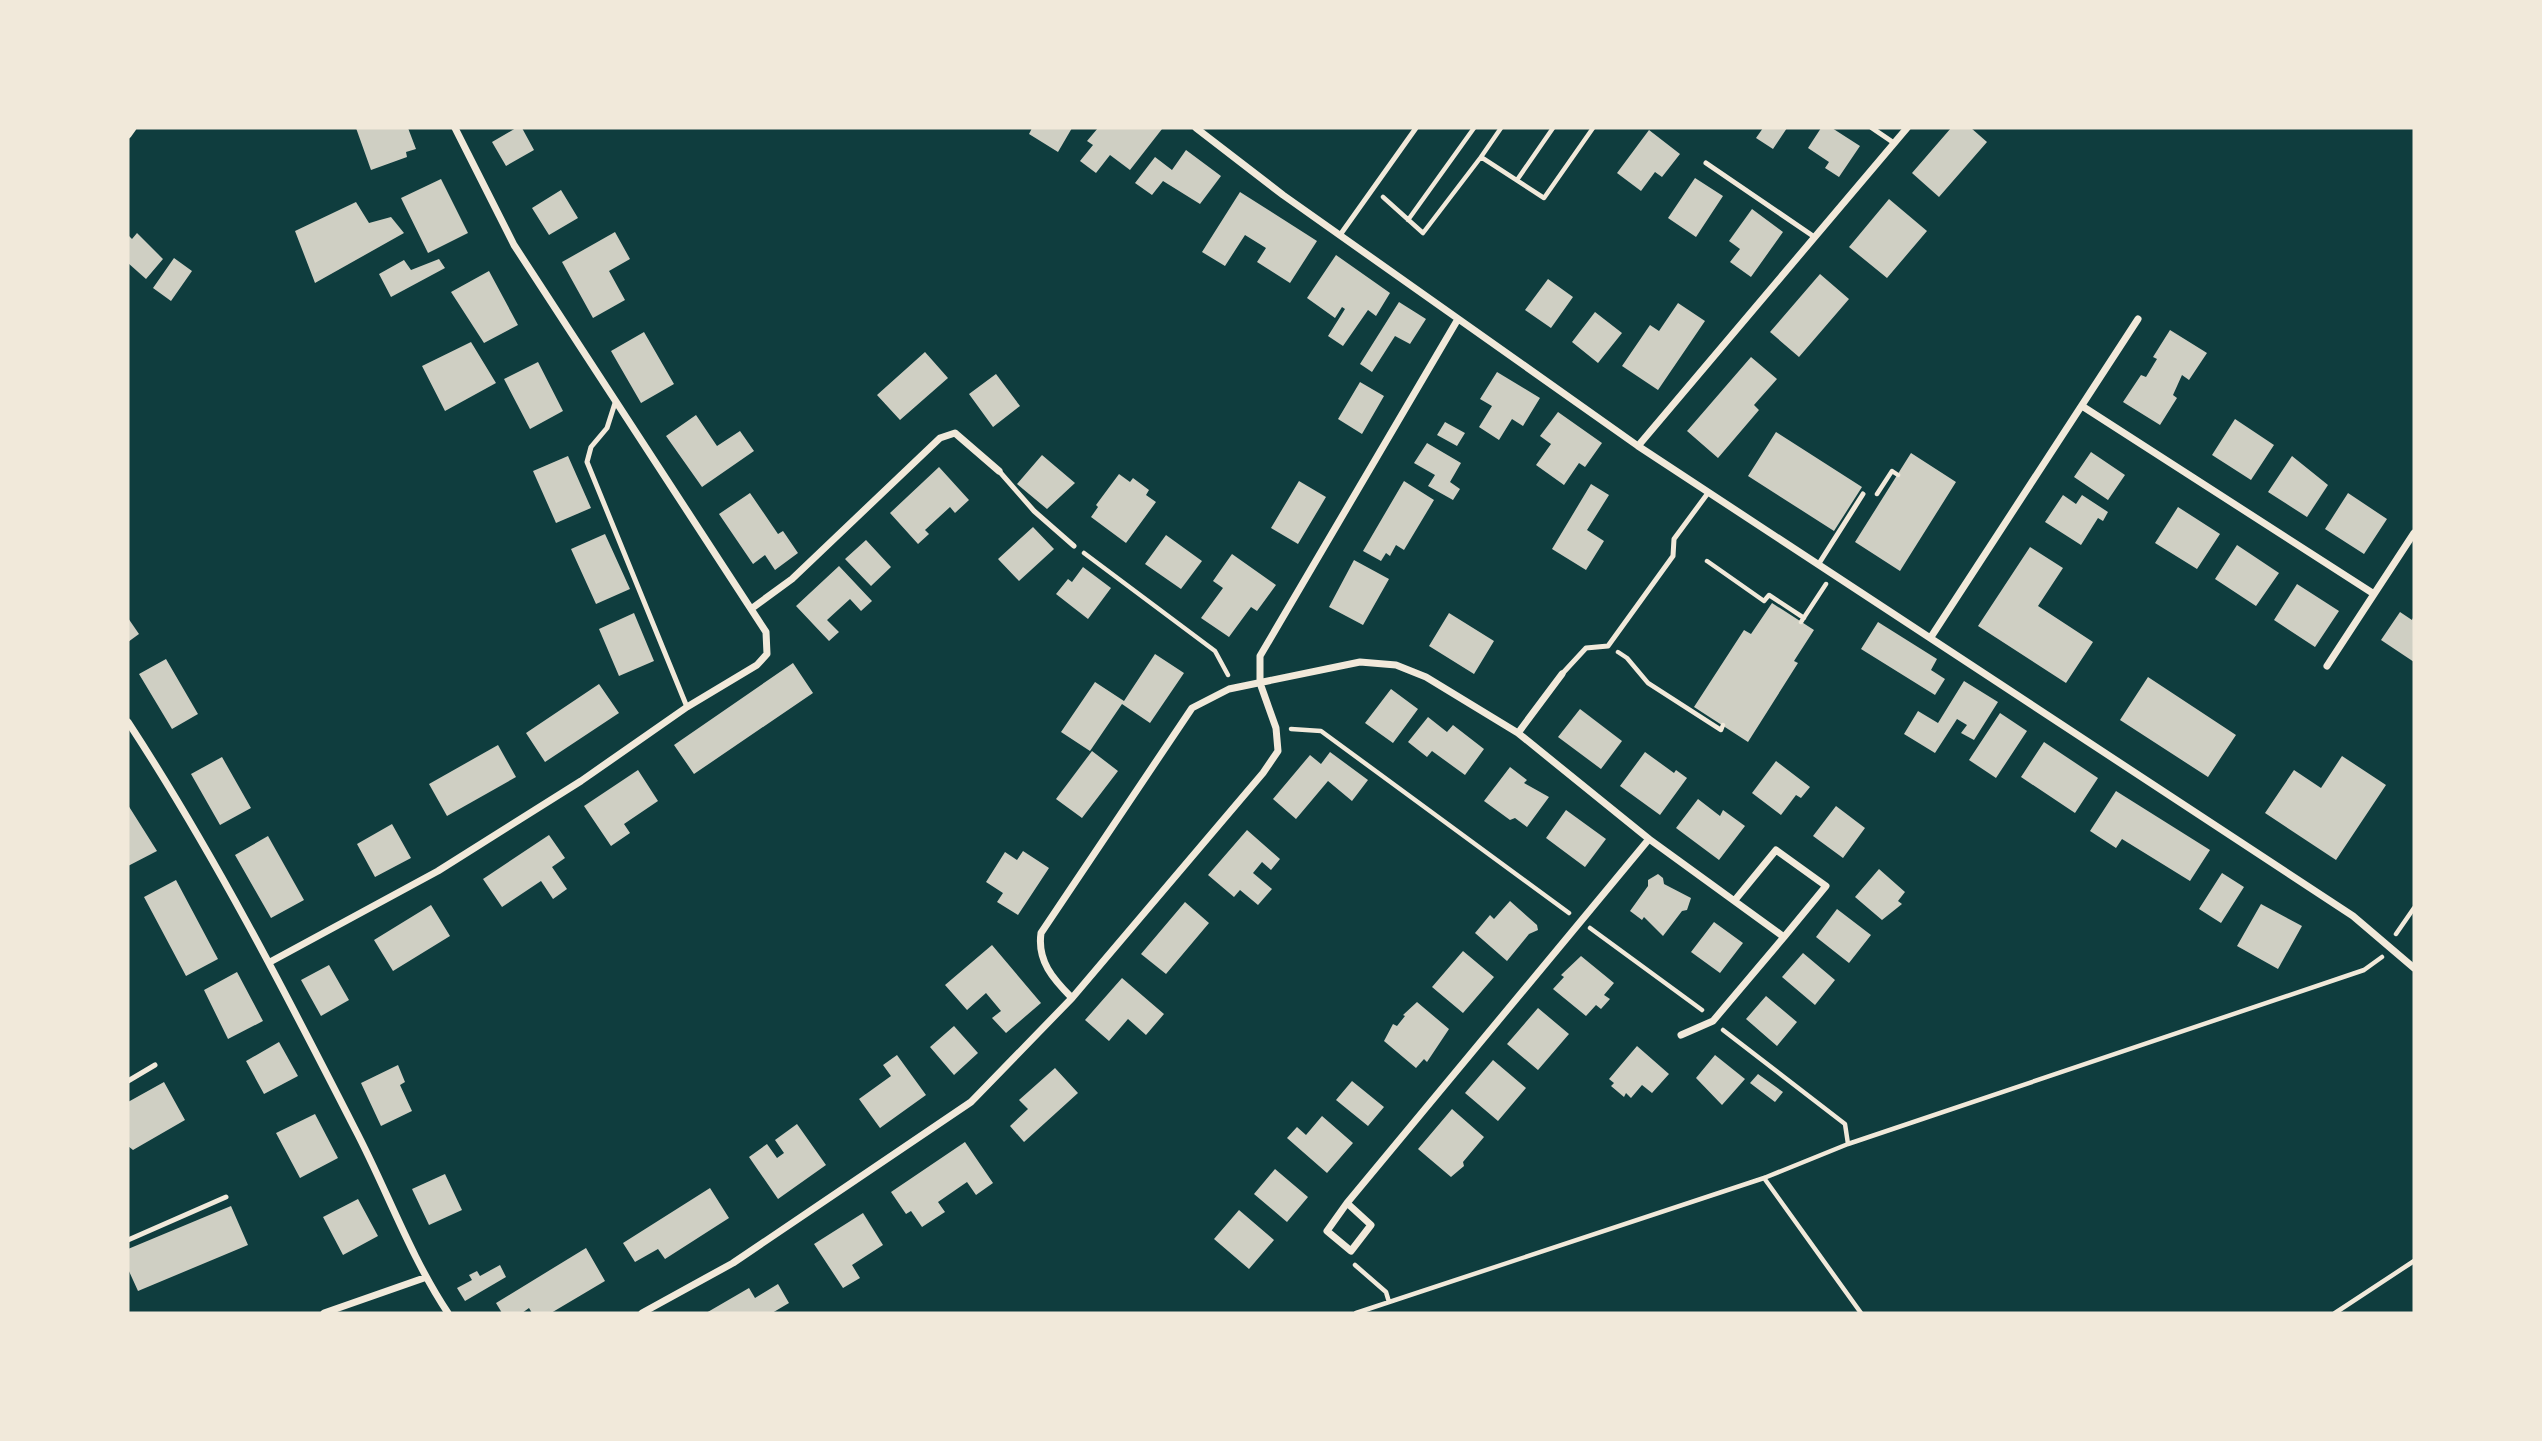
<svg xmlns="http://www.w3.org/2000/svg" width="2542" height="1441" font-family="'Nunito Sans',sans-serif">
  <rect width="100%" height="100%" fill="#0f3d3e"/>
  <path fill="#cfcfc3" d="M356 128H408L416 149 406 152 407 157 371 170Z
    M516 128H522L534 150 506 166 492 142Z
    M1032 128H1072L1058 152 1029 134Z
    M1098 128H1161L1162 129 1130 170 1110 155 1096 173 1080 161 1093 145 1087 141Z
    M1763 128H1787L1773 149 1756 138Z
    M1821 128H1832L1860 146 1839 177 1825 168 1829 162 1808 148Z
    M1951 128H1971L1987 142 1939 197 1912 173Z
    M1649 130 1680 154 1662 177 1655 172 1641 191 1617 173Z
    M1186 150 1221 176 1200 204 1163 181 1152 195 1135 183 1155 157 1172 170Z
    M1695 178 1723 196 1696 237 1668 218Z
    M441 179 468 233 428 253 401 198Z
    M561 190 578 218 549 235 532 208Z
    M1240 192 1317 241 1290 283 1257 262 1266 248 1245 235 1225 266 1202 252Z
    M1889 199 1927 231 1887 278 1849 247Z
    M356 202 369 223 391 217 404 233 315 283 295 231Z
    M1752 209 1783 232 1751 277 1730 262 1740 249 1729 241Z
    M615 232 630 259 609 271 625 300 593 318 562 262Z
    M137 233 163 259 146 279 128 263V235L132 239Z
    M1336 255 1390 293 1376 316 1368 310 1343 346 1328 336 1345 309 1342 307 1335 318 1307 298Z
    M174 258 192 271 171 301 153 288Z
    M439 259 445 268 391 297 379 274 404 260 411 270Z
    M489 271 518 325 484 343 451 292Z
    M1820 274 1849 299 1799 357 1770 332Z
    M1548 279 1573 297 1551 328 1525 310Z
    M1399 302 1426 319 1410 344 1395 336 1372 372 1360 364Z
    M1678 303 1705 321 1658 390 1622 366 1650 325 1659 331Z
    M1595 312 1622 333 1598 363 1572 342Z
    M2170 330 2207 353 2189 380 2182 375 2173 395 2177 398 2160 425 2123 402 2141 375 2146 377 2157 359 2153 357Z
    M644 332 674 384 641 403 611 351Z
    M471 342 496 383 445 411 422 366Z
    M925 352 948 378 900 420 877 395Z
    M1751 357 1777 379 1754 405 1759 410 1718 458 1687 431Z
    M538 362 563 411 530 429 504 379Z
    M1497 372 1540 398 1523 426 1512 419 1499 440 1479 427 1492 406 1480 399Z
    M996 374 1020 406 993 427 969 394Z
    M1360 382 1384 396 1362 434 1338 419Z
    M1558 412 1602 443 1585 467 1579 463 1564 485 1536 465 1551 444 1540 436Z
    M696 415 717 446 740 431 754 451 702 487 666 436Z
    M2235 419 2274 445 2251 480 2212 455Z
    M1445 422 1465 433 1457 446 1437 435Z
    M1776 432 1862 487 1834 531 1748 476Z
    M1427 443 1461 463 1450 482 1460 489 1453 500 1428 486 1435 475 1414 463Z
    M2091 452 2125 475 2108 500 2074 477Z
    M1911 453 1956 482 1900 571 1855 542Z
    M1042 455 1075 483 1047 509 1017 484Z
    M568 456 591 508 556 523 533 471Z
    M2292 456 2328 485 2307 517 2268 492Z
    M939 467 969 500 955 513 950 507 925 530 929 534 918 544 890 513Z
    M1119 474 1130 482 1133 478 1149 490 1146 495 1156 502 1126 543 1091 517 1098 507 1096 505Z
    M1299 481 1326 497 1298 544 1271 528Z
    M1404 481 1434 500 1404 550 1396 545 1390 556 1386 553 1381 561 1363 551Z
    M1591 484 1609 495 1587 530 1604 541 1586 570 1552 549Z
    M750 493 778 534 783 531 798 553 775 570 765 555 753 564 719 514Z
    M2348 493 2387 519 2364 554 2325 529Z
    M2063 495 2076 504 2082 495 2108 512 2103 521 2098 518 2081 545 2045 522Z
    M2178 507 2220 534 2197 569 2155 543Z
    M1033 527 1054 549 1019 581 998 559Z
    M605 534 630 589 596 604 571 549Z
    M1166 535 1202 561 1181 589 1145 564Z
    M866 540 891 567 871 586 845 559Z
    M2237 545 2279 573 2256 606 2215 579Z
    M2030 547 2063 568 2038 606 2093 642 2066 683 1978 626Z
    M1232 554 1276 585 1257 611 1251 607 1229 637 1201 618 1223 588 1213 581Z
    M1354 560 1389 579 1363 625 1329 607Z
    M839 566 872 601 861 611 850 599 827 620 839 632 829 641 796 606Z
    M1083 567 1111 588 1088 619 1056 594 1068 579 1072 582Z
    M2297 584 2339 611 2315 647 2274 620Z
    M1772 603 1814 630 1794 661 1798 663 1748 742 1694 707 1744 630 1751 634Z
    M2400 612 2412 620 2414 616V662L2381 640Z
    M634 613 654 661 619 676 599 629Z
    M1449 613 1494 641 1474 674 1429 646Z
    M128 618 139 634 128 642Z
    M1878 622 1937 659 1931 670 1945 679 1935 695 1861 649Z
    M1155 654 1184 673 1150 723 1122 704 1090 751 1061 732 1095 682 1124 701Z
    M166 659 198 714 172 729 139 674Z
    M793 663 813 693 694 774 674 745Z
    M2148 677 2236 735 2208 777 2120 720Z
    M1964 681 1998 702 1974 740 1961 733 1967 725 1957 719 1935 753 1904 734 1918 711 1938 723Z
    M599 684 619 713 545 762 526 733Z
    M1391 689 1418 709 1393 743 1365 723Z
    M1580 709 1622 741 1601 769 1558 737Z
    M2000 713 2027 731 1996 778 1969 760Z
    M1428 717 1447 732 1453 725 1484 749 1465 775 1432 751 1427 757 1408 742Z
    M2044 742 2098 778 2075 813 2021 777Z
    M498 745 516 777 447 816 429 784Z
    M1092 751 1118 771 1082 818 1056 799Z
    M1330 752 1368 780 1352 801 1328 781 1296 819 1273 799 1310 755 1321 764Z
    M1645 752 1674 773 1676 770 1687 778 1660 815 1620 786Z
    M2342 756 2386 785 2336 860 2265 813 2294 770 2321 788Z
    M222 757 251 808 220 825 191 774Z
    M1776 761 1810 787 1801 798 1796 795 1781 815 1752 793Z
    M1510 767 1527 780 1524 783 1549 797 1527 827 1515 818 1510 820 1484 801Z
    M638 770 658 801 624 824 630 833 611 846 584 806Z
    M2116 791 2210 850 2190 881 2122 839 2116 848 2090 831Z
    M1698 799 1720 816 1723 810 1745 826 1719 860 1676 828Z
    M128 805 157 851 128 866Z
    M1836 806 1865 828 1843 858 1813 836Z
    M1566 810 1606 839 1585 867 1546 838Z
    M392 824 411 858 375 877 357 844Z
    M1247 830 1280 859 1271 870 1262 862 1253 873 1272 889 1258 905 1240 890 1234 897 1208 875Z
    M549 835 565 858 552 867 567 889 553 899 541 881 502 907 483 879Z
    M268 836 304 900 271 918 235 855Z
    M1023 851 1049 868 1018 915 997 902 1003 893 986 882 1005 852 1017 860Z
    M1879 869 1905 892 1898 901 1902 904 1882 920 1855 897Z
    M2222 873 2244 887 2221 923 2199 909Z
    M1658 874 1663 878 1664 884 1691 898 1687 910 1682 911 1663 936 1644 917 1642 920 1630 911 1648 886V880Z
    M176 880 218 959 186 976 144 897Z
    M1510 901 1537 925 1538 930 1529 934 1507 961 1475 933 1490 915 1494 919Z
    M1185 902 1209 923 1166 974 1141 954Z
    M2261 904 2302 926 2278 969 2237 946Z
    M431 905 450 936 393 971 374 940Z
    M1837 909 1871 935 1849 963 1816 937Z
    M1714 922 1743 943 1720 973 1691 952Z
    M992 945 1041 1003 1006 1033 992 1018 1001 1011 986 993 967 1010 945 985Z
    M1463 951 1494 977 1463 1013 1432 987Z
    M1803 953 1835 980 1815 1005 1782 977Z
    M1581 956 1614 983 1604 995 1610 999 1601 1009 1596 1005 1586 1016 1553 989 1564 977 1561 975Z
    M329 965 349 1000 321 1016 301 980Z
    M237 972 263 1021 228 1039 204 990Z
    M1122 978 1164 1014 1146 1035 1128 1019 1109 1041 1085 1020Z
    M1766 996 1797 1022 1777 1046 1746 1019Z
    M1417 1002 1449 1029 1427 1062 1424 1059 1416 1068 1384 1041 1393 1024 1397 1026 1405 1016 1403 1015Z
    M1538 1008 1569 1034 1538 1070 1507 1044Z
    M954 1026 978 1053 954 1075 930 1047Z
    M279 1042 298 1076 264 1094 246 1061Z
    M1637 1046 1669 1074 1652 1093 1642 1085 1631 1098 1626 1093 1624 1097 1611 1086 1614 1083 1609 1079Z
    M897 1055 926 1095 880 1128 859 1099 891 1076 883 1065Z
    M1715 1055 1745 1079 1722 1105 1696 1078Z
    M1493 1060 1526 1088 1498 1121 1465 1093Z
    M398 1065 405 1082 400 1085 412 1111 381 1126 361 1083Z
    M1055 1068 1078 1093 1024 1142 1010 1126 1028 1109 1019 1100Z
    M1758 1074 1783 1092 1775 1102 1750 1083Z
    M1352 1081 1384 1107 1368 1126 1336 1100Z
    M164 1082 185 1120 133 1150 128 1146V1102Z
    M1452 1109 1484 1137 1463 1162 1464 1166 1451 1177 1418 1149Z
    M315 1114 338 1158 300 1178 276 1133Z
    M1322 1116 1353 1143 1327 1173 1287 1138 1297 1127 1306 1135Z
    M797 1124 826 1165 778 1199 749 1157 767 1144 777 1158 784 1153 775 1140Z
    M965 1142 993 1183 976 1195 967 1182 938 1202 945 1212 922 1227 911 1211 906 1214 891 1192Z
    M1275 1169 1308 1197 1287 1222 1254 1194Z
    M445 1174 462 1210 429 1225 412 1189Z
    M710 1188 729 1218 665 1259 658 1249 635 1262 623 1243Z
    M358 1199 378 1236 343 1255 323 1217Z
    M231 1206 248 1245 138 1291 128 1269V1249Z
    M1239 1210 1274 1240 1249 1269 1214 1239Z
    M863 1213 883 1245 852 1265 860 1278 843 1288 814 1244Z
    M586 1248 605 1281 551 1313H532L529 1308 522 1313H502L496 1303Z
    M500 1265 506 1277 465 1301 457 1288 472 1280 469 1275 477 1271 480 1276Z
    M778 1284 789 1303 772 1313H706L749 1288 755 1298Z"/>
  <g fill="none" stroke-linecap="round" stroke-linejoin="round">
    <path stroke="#f1e9da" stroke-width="4.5" d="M1481 157 1501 128
      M1517 180 1553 128
      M1383 197 1423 233 1481 157 1544 198 1593 128
      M1408 220 1474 128
      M1877 494 1892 471 1898 475
      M1084 553 1215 651 1228 675
      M1707 561 1764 601 1769 595 1804 618
      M1801 622 1826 584
      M1618 652 1627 658 1648 683 1721 730 1723 725
      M1291 729 1321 731 1569 913
      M1590 928 1702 1010
      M2396 934 2414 908
      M1723 1030 1845 1124 1848 1144
      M1764 1178 1861 1313
      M1355 1265 1386 1292 1389 1302
      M1356 1313 1764 1178 1848 1144 2364 970 2382 957
      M2335 1313 2414 1261"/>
    <path stroke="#f1e9da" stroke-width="5" d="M1872 128 1894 143
      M1706 163 1813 236
      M1340 235 1416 128
      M615 403 607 428 591 447 587 462 687 707
      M999 471 1034 511 1074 546
      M1818 565 1863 494
      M1562 674 1586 648 1608 646 1673 556 1674 539 1708 493
      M128 1081 155 1065
      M128 1240 226 1197"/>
    <path stroke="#f1e9da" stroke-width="7" d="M1196 128 1283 195 1638 446 2353 916 2414 968
      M128 135 133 128
      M2082 406 2374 594
      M1638 446 1907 128
      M751 609 792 579 940 438 955 433 999 471
      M1931 637 2138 319
      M2327 666 2414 533
      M128 722C213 852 284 990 355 1129 387 1190 410 1256 448 1313
      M1518 733 1562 674
      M1735 900 1776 850 1826 886 1784 937
      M270 962 438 871 581 781 687 707 757 665 767 654 766 632 514 245 455 128
      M1072 998C1053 979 1037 961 1041 933L1192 708 1229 689 1360 662 1396 665 1426 677 1518 733 1649 839 1784 937 1713 1021 1681 1035
      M1347 1203 1371 1225 1351 1251 1327 1231 1347 1203 1649 839
      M324 1313 424 1278
      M642 1313 733 1263 971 1102 1072 998 1263 773 1278 751 1276 728 1260 683V656L1458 319"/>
  </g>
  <rect width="2542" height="1441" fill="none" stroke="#f1e9da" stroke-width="259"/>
</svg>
